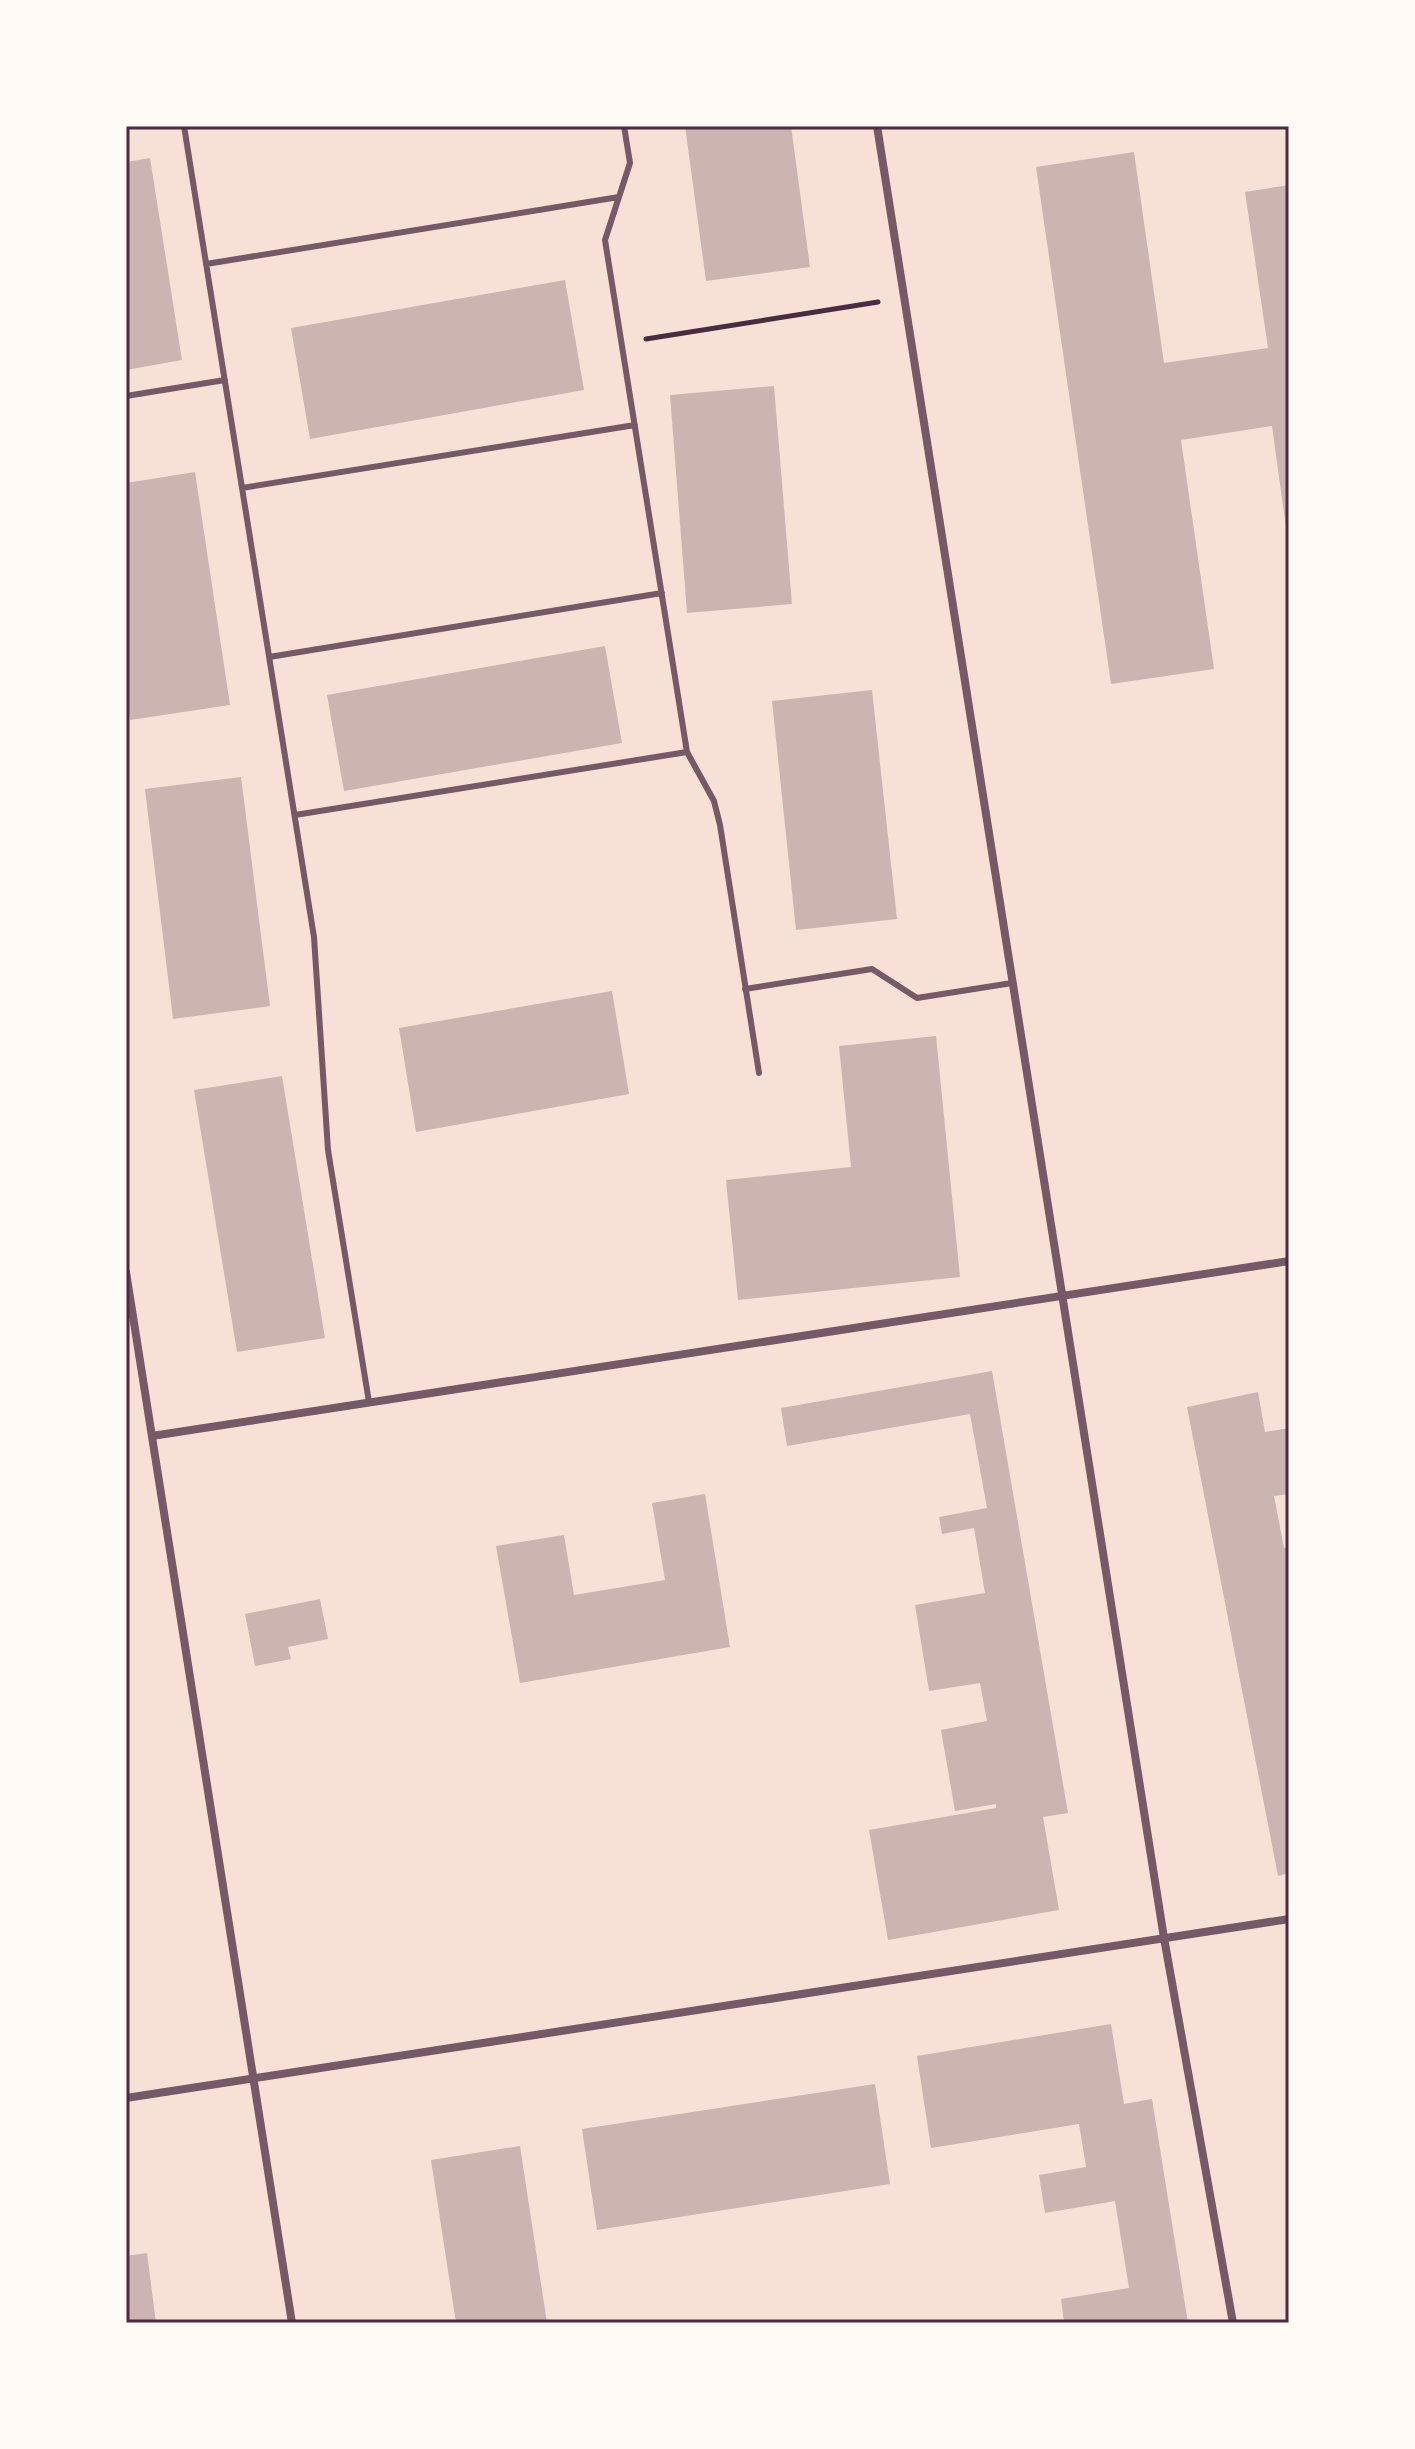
<svg xmlns="http://www.w3.org/2000/svg" width="1415" height="2449" font-family="'Fira Sans',sans-serif">
  <rect width="100%" height="100%" fill="#f7e1d7"/>
  <path fill="#ccb4b1" d="M685 126H791L810 267 706 281Z
    M1134 152 1164 363 1268 348 1245 192 1289 185V535H1287L1272 426 1181 440 1214 669 1111 684 1036 167Z
    M150 158 182 360 126 370V162Z
    M565 280 584 390 310 439 291 328Z
    M774 386 792 604 687 613 670 395Z
    M195 472 230 705 130 720 126 693V483Z
    M605 646 622 743 344 791 327 695Z
    M872 690 897 919 796 930 772 701Z
    M241 777 270 1006 173 1019 145 789Z
    M612 991 629 1094 416 1132 399 1028Z
    M936 1036 960 1277 738 1300 726 1180 851 1167 839 1046Z
    M282 1076 325 1338 237 1352 194 1090Z
    M992 1371 1068 1813 1043 1817 1059 1910 888 1940 869 1830 996 1808V1804L955 1811 941 1730 987 1721 980 1683 929 1691 915 1605 985 1593 974 1528 942 1534 939 1517 987 1508 970 1414 787 1446 781 1408Z
    M1258 1392 1265 1432 1289 1428V1494L1274 1496 1284 1548 1289 1547V1873L1278 1876 1187 1407Z
    M705 1494 730 1647 520 1683 496 1546 564 1535 574 1595 665 1580 652 1503Z
    M320 1599 328 1639 288 1647 291 1659 255 1666 245 1614Z
    M1111 2024 1124 2104 1152 2099 1188 2323H1064L1061 2299 1129 2288 1115 2201 1045 2213 1039 2175 1086 2167 1079 2124 931 2148 917 2056Z
    M875 2084 890 2184 597 2230 582 2129Z
    M520 2146 547 2323H456L431 2160Z
    M147 2253 156 2323H126V2256Z"/>
  <g fill="none" stroke-linecap="round" stroke-linejoin="round">
    <path stroke="#4a2c40" stroke-width="5" d="M646 339 878 302"/>
    <path stroke="#755966" stroke-width="6" d="M184 126 314 937 328 1150 369 1402
      M624 126 630 163 605 240 687 752 714 801 720 825 759 1073
      M206 264 619 197
      M126 396 225 380
      M242 488 635 425
      M269 657 662 593
      M295 815 687 752
      M745 989 872 969 917 998 1012 983"/>
    <path stroke="#755966" stroke-width="8" d="M877 126 1164 1938 1233 2323
      M126 1272 292 2323
      M152 1436 1289 1261
      M126 2098 1289 1919"/>
  </g>
  <rect width="1415" height="2449" fill="none" stroke="#fffaf5" stroke-width="256"/>
  <rect x="128" y="128" width="1159" height="2193" fill="none" stroke="#4a2c40" stroke-width="3"/>
</svg>
